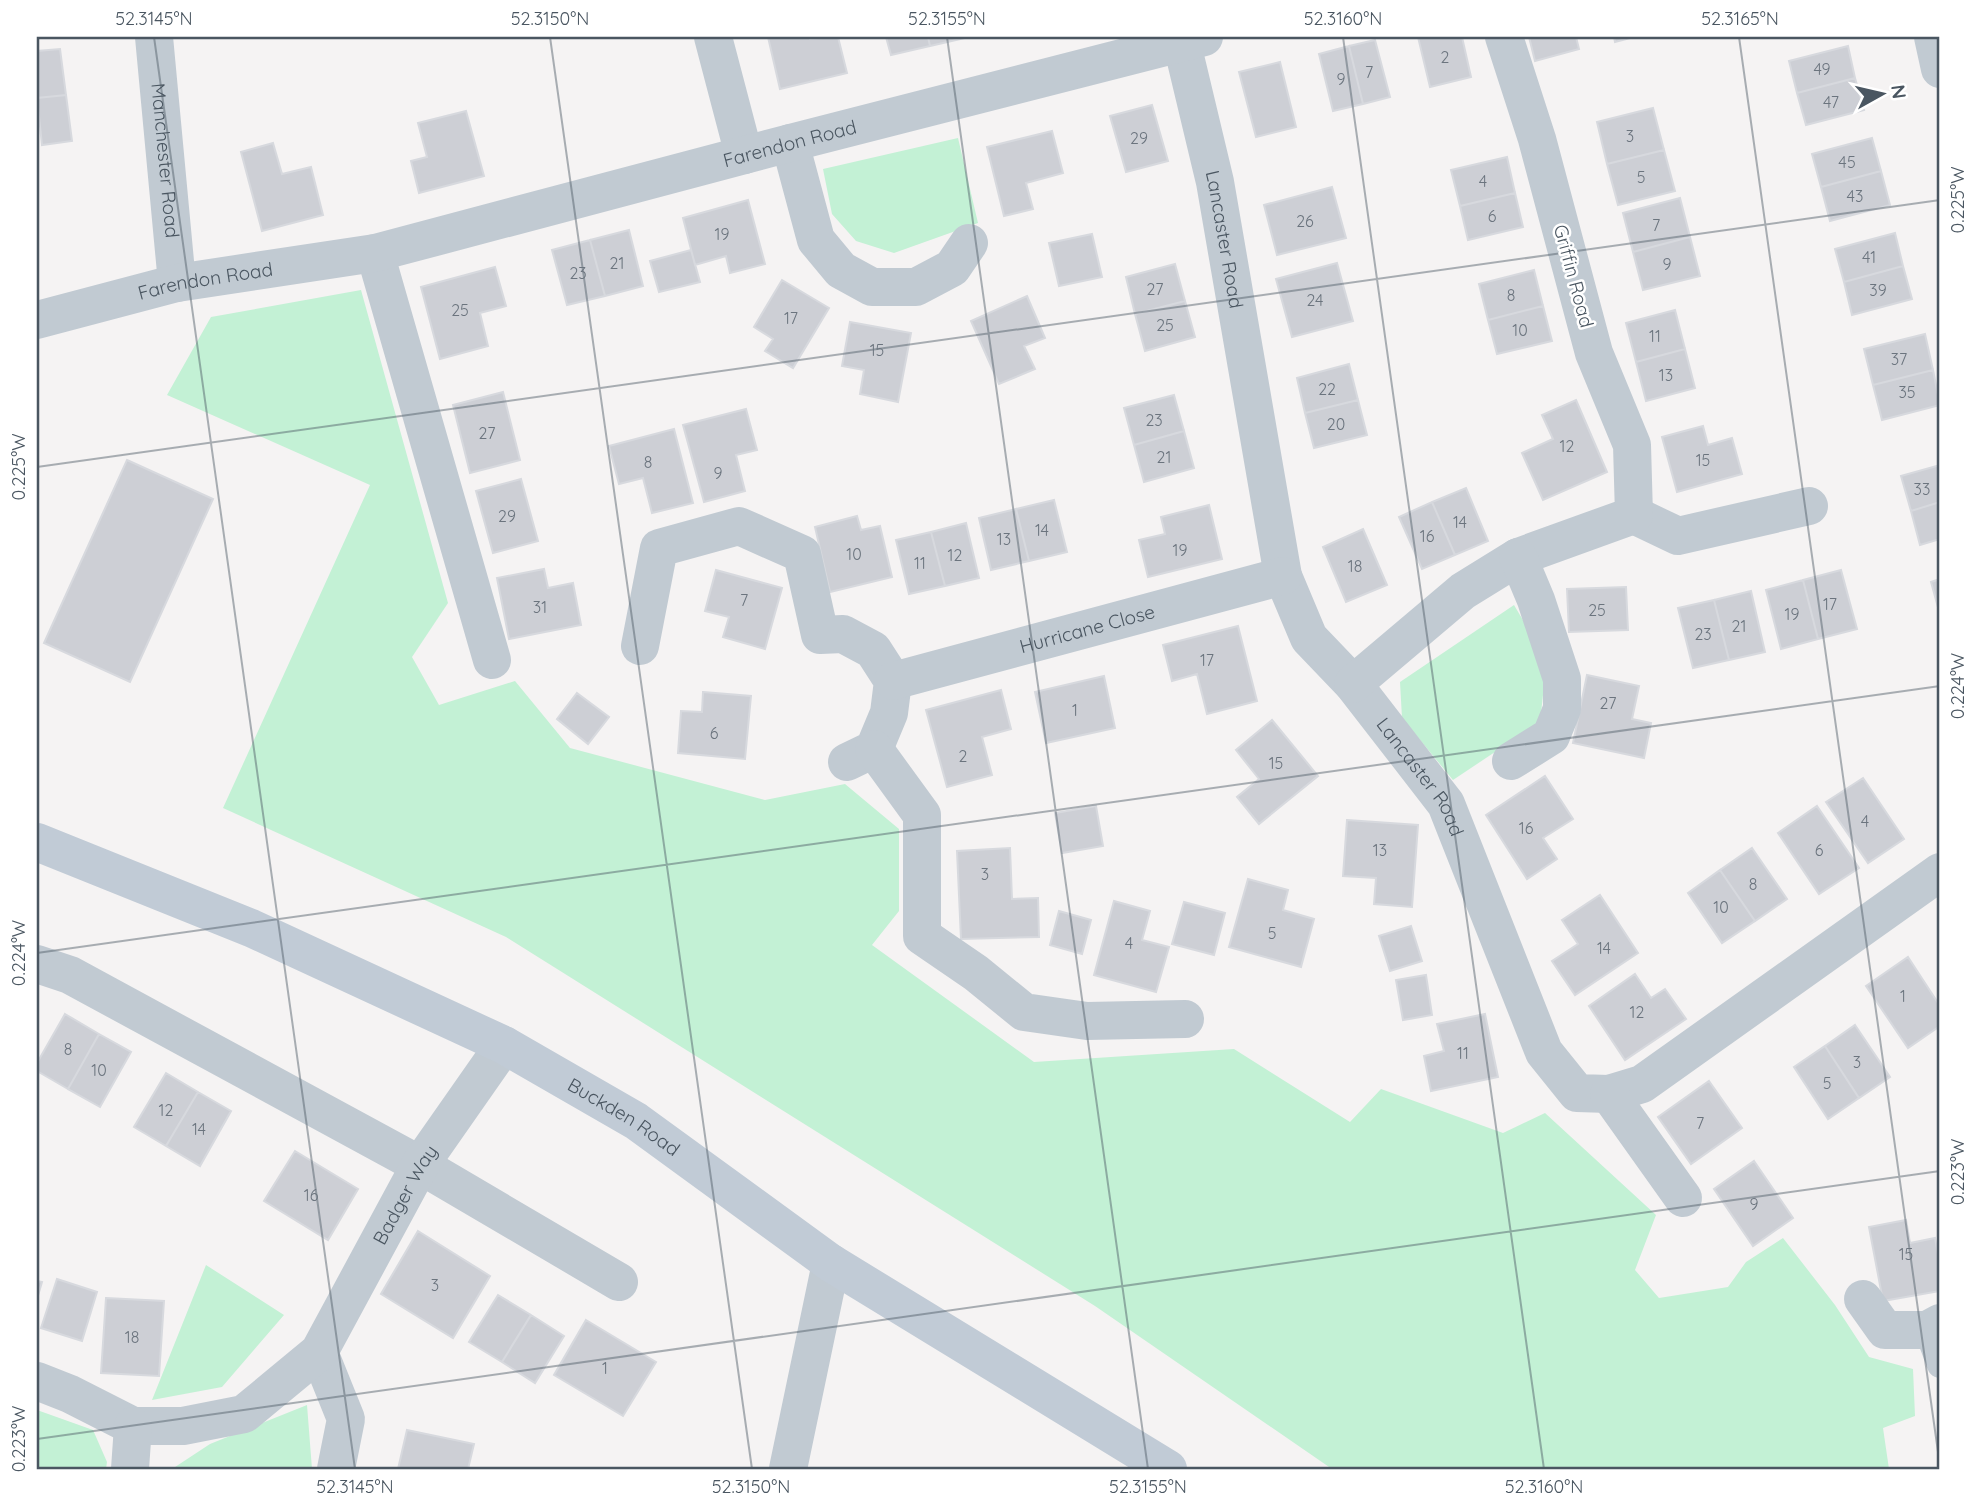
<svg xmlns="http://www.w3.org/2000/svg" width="1977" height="1506" font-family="Quicksand,sans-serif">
  <rect width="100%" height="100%" fill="#f5f3f3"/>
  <path fill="#c3f1d5" d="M958 138 978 223 894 253 856 241 832 214 823 169Z
    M361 290 448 603 412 657 439 705 515 681 570 748 765 800 845 784 899 829V911L872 945 1034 1062 1234 1049 1350 1122 1381 1089 1503 1133 1545 1113 1656 1215 1635 1270 1659 1298 1728 1287 1746 1262 1783 1238 1835 1305 1869 1357 1913 1369 1915 1416 1883 1428 1889 1469H1332L1095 1306 506 937 223 808 370 485 167 395 211 317Z
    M1514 605 1536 642 1545 677 1540 722 1453 780 1402 718 1400 682Z
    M206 1265 284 1315 222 1387 152 1400Z
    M307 1405 312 1469H172L210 1444Z
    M37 1410 93 1430 107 1462 106 1469H37Z"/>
  <path fill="#cdcfd5" stroke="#d7d9de" stroke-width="2" d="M768 37H809L810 39 838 37 847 73 780 89Z
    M886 37H928L930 46 891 55Z
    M928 37H969L930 46Z
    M1418 37H1462L1471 77 1430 87Z
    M1529 37H1576L1579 49 1535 61Z
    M1614 37H1634L1615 42Z
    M1375 40 1390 97 1363 104 1349 46Z
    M1349 46 1363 104 1333 111 1319 54Z
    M1848 46 1855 78 1797 93 1789 61Z
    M60 49 66 95 37 98V51Z
    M1280 62 1296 127 1256 137 1239 72Z
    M1855 78 1864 110 1806 125 1797 93Z
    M66 95 72 141 42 145 37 98Z
    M1152 105 1168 161 1126 172 1110 116Z
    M1653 108 1664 150 1607 164 1597 122Z
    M466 111 484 176 419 193 411 161 427 157 418 123Z
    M1052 131 1063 173 1026 183 1033 209 1004 216 987 147Z
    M1872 138 1881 171 1821 187 1812 154Z
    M273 143 282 174 311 167 323 215 262 231 241 152Z
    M1664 150 1675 191 1618 205 1607 164Z
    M1507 157 1515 193 1460 206 1451 170Z
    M1881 171 1890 205 1830 221 1821 187Z
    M1332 187 1346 238 1277 255 1264 205Z
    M1515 193 1523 227 1468 240 1460 206Z
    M1680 198 1690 237 1633 252 1623 213Z
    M748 200 765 264 730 273 726 256 695 265 683 218Z
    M629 230 643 286 605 296 590 240Z
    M1895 233 1903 266 1844 282 1835 249Z
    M1092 234 1102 277 1059 286 1049 243Z
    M1690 237 1700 276 1643 290 1633 252Z
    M590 240 605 296 567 305 552 250Z
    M691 250 700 282 659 292 650 261Z
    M1337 263 1353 321 1292 337 1276 279Z
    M1175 264 1185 301 1135 314 1126 277Z
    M1903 266 1912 299 1852 315 1844 282Z
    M495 267 506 306 480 313 488 346 440 359 421 287Z
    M1534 270 1543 306 1488 320 1479 284Z
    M782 280 829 308 793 368 765 351 773 339 754 327Z
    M1027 296 1045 338 1024 346 1035 369 999 384 971 321Z
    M1185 301 1195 337 1145 351 1135 314Z
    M1543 306 1552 341 1497 354 1488 320Z
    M1675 310 1685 349 1636 362 1626 323Z
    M850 322 911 333 898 402 860 394 864 370 842 366Z
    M1925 334 1933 370 1873 385 1864 349Z
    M1685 349 1695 388 1646 401 1636 362Z
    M1349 364 1358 400 1305 413 1297 378Z
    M1933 370 1940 405 1882 420 1873 385Z
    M503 392 520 460 470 473 453 405Z
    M1174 395 1184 431 1134 445 1124 408Z
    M1358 400 1367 435 1314 448 1305 413Z
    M1576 400 1607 472 1543 500 1522 453 1553 439 1542 415Z
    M746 409 757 450 736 455 745 491 704 502 683 425Z
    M1703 426 1708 445 1732 438 1742 474 1677 492 1662 437Z
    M674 429 693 503 652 513 643 478 619 484 609 446Z
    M1184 431 1194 468 1144 482 1134 445Z
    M127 460 213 499 130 682 44 643Z
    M1940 465V502L1911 511 1901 476Z
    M521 479 538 541 493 553 476 491Z
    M1466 488 1488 541 1455 555 1432 502Z
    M1054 500 1067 552 1029 561 1016 509Z
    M1432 502 1455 555 1422 569 1399 517Z
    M1940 502V539L1920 545 1911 511Z
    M1209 505 1222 559 1148 577 1139 540 1165 534 1161 517Z
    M1016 509 1029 561 991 570 979 518Z
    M857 516 861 530 880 526 892 577 830 592 815 527Z
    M966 523 979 578 945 586 931 532Z
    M1363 529 1387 585 1346 602 1323 547Z
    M931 532 945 586 909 594 896 540Z
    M544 569 548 588 573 583 581 625 509 639 497 578Z
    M716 570 782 588 765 649 723 637 729 617 705 611Z
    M1841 570 1857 629 1818 639 1803 580Z
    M1940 579V611H1939L1931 582Z
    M1803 580 1818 639 1781 649 1766 590Z
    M1626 587 1628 630 1569 632 1567 589Z
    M1751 591 1765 652 1729 660 1714 600Z
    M1714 600 1729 660 1693 668 1678 608Z
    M1238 626 1257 701 1207 714 1197 674 1172 681 1163 645Z
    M1587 675 1639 686 1632 719 1651 723 1644 758 1573 743Z
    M1104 676 1115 728 1046 743 1035 692Z
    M1001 690 1011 729 982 737 992 775 947 787 926 710Z
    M703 692 751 696 745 759 678 753 681 711 702 712Z
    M577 693 609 717 588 744 557 719Z
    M1272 720 1318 776 1259 824 1237 797 1259 779 1236 750Z
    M1545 776 1573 819 1543 838 1557 859 1527 879 1486 815Z
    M1863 778 1904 839 1868 863 1826 802Z
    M1096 806 1103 846 1062 853 1055 813Z
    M1817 806 1859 868 1819 894 1778 833Z
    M1347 820 1418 825 1412 907 1374 904 1376 878 1343 876Z
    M1010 848 1012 899 1038 898 1039 937 961 939 957 851Z
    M1752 848 1787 899 1755 921 1720 870Z
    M1720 870 1755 921 1722 943 1688 893Z
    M1248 879 1288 890 1283 910 1314 919 1301 967 1229 947Z
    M1600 895 1638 953 1575 995 1552 961 1578 944 1562 920Z
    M1114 901 1150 911 1142 940 1169 947 1156 992 1094 975Z
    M1184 902 1225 913 1214 955 1172 944Z
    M1059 911 1091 920 1082 954 1050 945Z
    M1411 926 1422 961 1390 971 1379 936Z
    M1908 957 1940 1006V1026L1908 1048 1866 986Z
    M1635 974 1651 998 1665 989 1686 1019 1625 1060 1589 1006Z
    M1426 975 1432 1015 1403 1020 1396 980Z
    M65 1014 99 1034 68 1089 37 1071V1063Z
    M1485 1014 1498 1077 1431 1091 1424 1056 1444 1051 1437 1024Z
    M1855 1025 1890 1077 1859 1098 1825 1046Z
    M99 1034 131 1052 100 1107 68 1089Z
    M1825 1046 1859 1098 1828 1119 1794 1067Z
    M166 1073 198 1092 166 1146 134 1127Z
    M1709 1081 1742 1128 1691 1164 1658 1117Z
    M198 1092 231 1111 200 1166 166 1146Z
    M295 1151 358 1189 328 1240 264 1201Z
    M1754 1161 1793 1218 1753 1246 1714 1189Z
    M1906 1220 1910 1243 1935 1238 1940 1265V1291L1883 1301 1869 1227Z
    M418 1231 490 1276 453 1338 381 1294Z
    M57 1279 97 1292 82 1341 41 1328Z
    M37 1281 42 1282 37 1299Z
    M498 1295 531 1315 502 1362 469 1342Z
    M106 1298 164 1301 159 1376 101 1373Z
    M531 1315 564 1336 535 1383 502 1362Z
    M586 1320 656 1362 623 1416 554 1375Z
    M407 1430 474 1444 468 1469H398Z"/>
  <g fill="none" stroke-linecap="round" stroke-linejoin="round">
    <path stroke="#c1cad2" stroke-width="26" d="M1927 1330 1940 1365"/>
    <g stroke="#c1cad2" stroke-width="38">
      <path id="s1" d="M154 37 177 283"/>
      <path d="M713 37 744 155"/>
      <path d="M1933 37 1940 69"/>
      <path id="s2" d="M1182 44 1215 182 1283 576 1309 638 1353 684 1446 804 1544 1052 1577 1093 1609 1094 1642 1084 1940 872"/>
      <path d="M790 143 816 240 841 270 872 287H916L952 268 969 243"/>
      <path d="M375 253 492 660"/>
      <path id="s3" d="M37 320 177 283 375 253 790 143 1204 37"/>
      <path d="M1634 515 1678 536 1809 506"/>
      <path d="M640 646 659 548 739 526 802 554 820 635 843 634 873 650 893 681 889 713 874 749 847 762"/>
      <path id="s4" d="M893 681 1283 576"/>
      <path d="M1353 684 1463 591 1518 557 1634 515 1632 445 1594 353 1537 139 1504 37"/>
      <path d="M874 749 922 815V936L976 973 1024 1012 1087 1021 1185 1019"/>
      <path d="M1511 761 1551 736 1562 709V679L1536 600 1518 557"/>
      <path d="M37 964 70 975 420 1165 619 1282"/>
      <path d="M1609 1094 1683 1198"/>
      <path d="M1863 1299 1885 1330H1927L1940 1323"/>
      <path d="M319 1352 346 1419 336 1469"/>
      <path id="s5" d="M37 1381 70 1394 133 1426H183L244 1414 319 1352 420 1165 504 1045"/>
      <path d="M130 1469 133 1426"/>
      <path d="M788 1469 831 1263"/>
    </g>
    <path stroke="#c1cbd6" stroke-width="38" id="s6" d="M37 842 251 928 504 1045 636 1121 831 1263 1168 1469"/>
  </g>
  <path fill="none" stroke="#4a5661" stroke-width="2" stroke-opacity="0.45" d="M154 37 355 1469M550 37 752 1469M947 37 1148 1469M1343 37 1544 1469M1739 37 1940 1466M37 467 1940 200M37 953 1940 686M37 1439 1940 1171"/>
  <g text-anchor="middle" stroke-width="5" stroke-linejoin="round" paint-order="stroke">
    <g font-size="16" fill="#6b747e">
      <text x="1445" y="63">2</text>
      <text x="1822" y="75">49</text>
      <text x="1369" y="78">7</text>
      <text x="1341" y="85">9</text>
      <text x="1831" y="108">47</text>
      <text x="1630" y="142">3</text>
      <text x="1139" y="144">29</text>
      <text x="1847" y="168">45</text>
      <text x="1641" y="183">5</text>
      <text x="1483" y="187">4</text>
      <text x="1855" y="202">43</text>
      <text x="1492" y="222">6</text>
      <text x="1305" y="227">26</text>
      <text x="1656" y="231">7</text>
      <text x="722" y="240">19</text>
      <text x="1869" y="263">41</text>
      <text x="617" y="269">21</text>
      <text x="1667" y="270">9</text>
      <text x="578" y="279">23</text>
      <text x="1155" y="295">27</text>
      <text x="1878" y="296">39</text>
      <text x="1511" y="301">8</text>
      <text x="1315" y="306">24</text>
      <text x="460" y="316">25</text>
      <text x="791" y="324">17</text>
      <text x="1165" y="331">25</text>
      <text x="1520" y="336">10</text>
      <text x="1655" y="342">11</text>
      <text x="877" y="356">15</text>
      <text x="1899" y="365">37</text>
      <text x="1666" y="381">13</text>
      <text x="1327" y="395">22</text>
      <text x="1907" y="398">35</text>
      <text x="1154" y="426">23</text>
      <text x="1336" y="430">20</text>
      <text x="487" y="439">27</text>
      <text x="1567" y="452">12</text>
      <text x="1164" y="463">21</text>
      <text x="1703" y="466">15</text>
      <text x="648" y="468">8</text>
      <text x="718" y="479">9</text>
      <text x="1922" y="495">33</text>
      <text x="507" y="522">29</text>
      <text x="1460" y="528">14</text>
      <text x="1042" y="536">14</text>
      <text x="1427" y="542">16</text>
      <text x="1004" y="545">13</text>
      <text x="1180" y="556">19</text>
      <text x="854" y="560">10</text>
      <text x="955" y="561">12</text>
      <text x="920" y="569">11</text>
      <text x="1355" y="572">18</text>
      <text x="744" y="606">7</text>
      <text x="1830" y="610">17</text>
      <text x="540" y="613">31</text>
      <text x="1597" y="616">25</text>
      <text x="1792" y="620">19</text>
      <text x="1739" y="632">21</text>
      <text x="1703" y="640">23</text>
      <text x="1207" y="666">17</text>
      <text x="1608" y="709">27</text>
      <text x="1075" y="716">1</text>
      <text x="714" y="739">6</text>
      <text x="963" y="762">2</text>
      <text x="1276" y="769">15</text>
      <text x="1865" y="827">4</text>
      <text x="1526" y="834">16</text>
      <text x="1380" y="856">13</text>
      <text x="1819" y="856">6</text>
      <text x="985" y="880">3</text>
      <text x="1753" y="890">8</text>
      <text x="1721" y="913">10</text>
      <text x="1272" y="939">5</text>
      <text x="1129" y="949">4</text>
      <text x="1604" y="954">14</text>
      <text x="1903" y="1002">1</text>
      <text x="1637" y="1018">12</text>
      <text x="68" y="1055">8</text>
      <text x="1463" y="1059">11</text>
      <text x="1857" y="1068">3</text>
      <text x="99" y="1076">10</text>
      <text x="1827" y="1089">5</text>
      <text x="166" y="1116">12</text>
      <text x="1700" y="1129">7</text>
      <text x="199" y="1135">14</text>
      <text x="311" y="1201">16</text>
      <text x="1754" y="1210">9</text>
      <text x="1906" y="1260">15</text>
      <text x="435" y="1291">3</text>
      <text x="132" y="1343">18</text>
      <text x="605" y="1374">1</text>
    </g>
    <g font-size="19" fill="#4a5661" stroke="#fff">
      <text dy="7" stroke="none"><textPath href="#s3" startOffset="774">Farendon Road</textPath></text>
      <text dy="7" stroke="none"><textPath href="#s1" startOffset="124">Manchester Road</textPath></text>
      <text dy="7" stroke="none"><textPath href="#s2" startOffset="200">Lancaster Road</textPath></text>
      <text transform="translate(1574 276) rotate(75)" y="7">Griffin Road</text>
      <text dy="7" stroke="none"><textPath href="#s3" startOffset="173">Farendon Road</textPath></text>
      <text dy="7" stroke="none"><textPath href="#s4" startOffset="201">Hurricane Close</textPath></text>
      <text dy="7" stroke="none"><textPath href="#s2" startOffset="788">Lancaster Road</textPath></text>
      <text dy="7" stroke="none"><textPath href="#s6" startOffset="649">Buckden Road</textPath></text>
      <text dy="7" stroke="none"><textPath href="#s5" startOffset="495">Badger Way</textPath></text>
    </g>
  </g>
  <rect width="1977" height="1506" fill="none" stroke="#ffffff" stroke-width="77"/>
  <g transform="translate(1882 94) rotate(82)" stroke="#ffffff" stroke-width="5" paint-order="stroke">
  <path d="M0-5L12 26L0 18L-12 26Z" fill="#4a5661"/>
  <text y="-10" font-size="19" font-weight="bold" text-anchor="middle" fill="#4a5661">N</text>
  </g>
  <rect x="38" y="38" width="1900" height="1430" fill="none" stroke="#4a5661" stroke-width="2.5"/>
  <g font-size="18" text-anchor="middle" fill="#4a5661">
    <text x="154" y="25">52.3145°N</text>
    <text x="550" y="25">52.3150°N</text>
    <text x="947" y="25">52.3155°N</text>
    <text x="1343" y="25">52.3160°N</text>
    <text x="1740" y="25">52.3165°N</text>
    <text transform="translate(1958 200) rotate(-90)" y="6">0.225°W</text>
    <text transform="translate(19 467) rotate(-90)" y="6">0.225°W</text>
    <text transform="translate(1958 686) rotate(-90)" y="6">0.224°W</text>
    <text transform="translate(19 953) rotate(-90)" y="6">0.224°W</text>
    <text transform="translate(1958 1172) rotate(-90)" y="6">0.223°W</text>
    <text transform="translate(19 1439) rotate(-90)" y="6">0.223°W</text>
    <text x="355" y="1493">52.3145°N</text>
    <text x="751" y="1493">52.3150°N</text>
    <text x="1148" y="1493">52.3155°N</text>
    <text x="1544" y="1493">52.3160°N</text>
  </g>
</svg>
